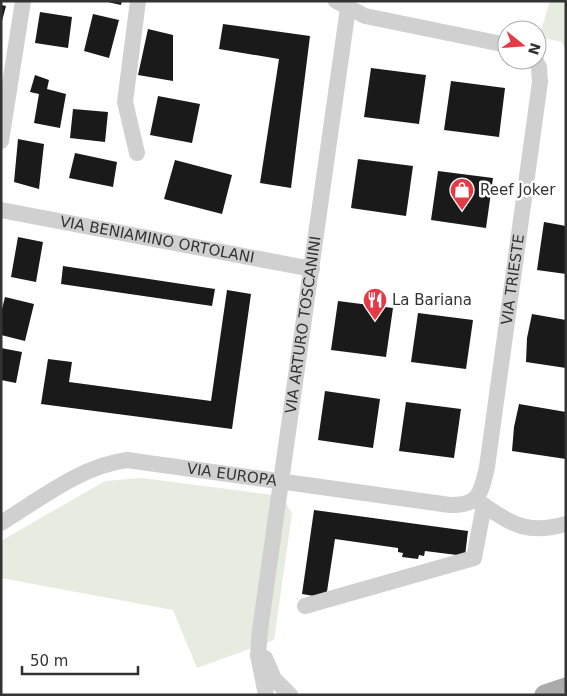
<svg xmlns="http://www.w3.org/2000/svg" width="567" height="696" font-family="'DejaVu Sans',sans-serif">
  <rect width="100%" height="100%" fill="#fff"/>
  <path fill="#e6ecdf" d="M550 1H566V53L562 42 539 37Z
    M142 478 281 496 292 513 274 640 197 668 173 610 1 578V541L105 481Z"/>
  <path fill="#1a1a1a" d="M103 1H122L121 5Z
    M1 5 6 6 2 21H1Z
    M40 12 72 17 68 48 35 43Z
    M93 14 119 20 109 58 84 51Z
    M223 24 310 36 291 188 260 183 279 59 219 49Z
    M148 29 173 35V81L138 75Z
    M371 68 426 75 419 124 364 117Z
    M35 75 49 80 47 89 66 94 60 128 34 123 39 94 30 92Z
    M451 81 505 88 499 137 444 130Z
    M158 96 200 104 192 143 150 135Z
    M73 109 108 112 105 142 70 138Z
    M18 139 44 144 39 189 14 182Z
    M75 153 117 162 113 187 69 178Z
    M358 159 413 166 406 216 351 208Z
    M175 160 232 175 222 214 164 199Z
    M438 171 493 178 486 228 431 220Z
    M544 222 566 226V274L537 270Z
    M18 237 43 242 36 282 11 277Z
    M63 266 215 289 212 306 61 284Z
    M227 290 251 294 232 429 41 404 48 359 72 362 69 382 211 401Z
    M5 297 34 304 25 341 1 335V313Z
    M338 301 393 308 386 357 331 350Z
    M418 313 473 320 466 369 411 362Z
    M532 314 566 320V368L526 362 527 338Z
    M1 348 22 352 16 383 1 380Z
    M325 391 380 399 373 448 318 440Z
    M406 402 461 409 454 458 399 451Z
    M519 404 566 412V459L512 451 514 427Z
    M314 510 468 531 465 556 425 551 424 556 419 555 418 559 402 557 403 553 398 552V548L335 539 326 598 302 594Z"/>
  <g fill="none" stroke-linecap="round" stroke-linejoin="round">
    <g stroke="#d0d0d0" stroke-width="16">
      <path d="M336 1 365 16 507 45"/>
      <path d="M1 141 23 1"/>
      <path d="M137 153 125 102 138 1"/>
      <path id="s1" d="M1 210 312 269"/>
      <path d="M477 501C510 522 524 536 566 524"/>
      <path id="s2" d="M1 523C40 499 81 466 127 460L450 505C480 506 481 492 487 467L540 82 539 67 535 60"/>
      <path d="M305 606 474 558 484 505"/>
      <path d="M265 658 274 679 290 695"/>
      <path id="s3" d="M266 695 258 655 260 630 348 8"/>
    </g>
    <path stroke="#ababab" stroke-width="21" d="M545 695 566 688"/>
  </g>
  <defs>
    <symbol id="shop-pin" viewBox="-11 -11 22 30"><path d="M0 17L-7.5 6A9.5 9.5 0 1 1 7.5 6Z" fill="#e63946" stroke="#fff"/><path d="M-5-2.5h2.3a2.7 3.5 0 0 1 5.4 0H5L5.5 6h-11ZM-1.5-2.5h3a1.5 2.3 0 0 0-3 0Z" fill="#fff"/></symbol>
    <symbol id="restaurant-pin" viewBox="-11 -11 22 30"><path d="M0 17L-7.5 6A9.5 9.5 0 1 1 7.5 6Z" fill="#e63946" stroke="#fff"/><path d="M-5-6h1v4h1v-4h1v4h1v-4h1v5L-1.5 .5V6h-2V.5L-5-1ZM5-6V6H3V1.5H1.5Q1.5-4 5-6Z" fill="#fff"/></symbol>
  </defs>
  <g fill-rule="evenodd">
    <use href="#shop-pin" x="448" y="176" width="28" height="38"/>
    <use href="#restaurant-pin" x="361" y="286" width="28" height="38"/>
  </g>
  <g text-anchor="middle" stroke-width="5" stroke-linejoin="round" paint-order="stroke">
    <g font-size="15" fill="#333" stroke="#fff" text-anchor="start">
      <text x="480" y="195">Reef Joker</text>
      <text x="392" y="305">La Bariana</text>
    </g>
    <g font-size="15" fill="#333" stroke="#fff">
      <text dy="5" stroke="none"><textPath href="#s1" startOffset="159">VIA BENIAMINO ORTOLANI</textPath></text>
      <text dy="5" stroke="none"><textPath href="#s2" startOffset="718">VIA TRIESTE</textPath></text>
      <text dy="5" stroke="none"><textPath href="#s3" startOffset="374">VIA ARTURO TOSCANINI</textPath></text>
      <text dy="5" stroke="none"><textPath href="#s2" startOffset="248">VIA EUROPA</textPath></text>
    </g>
  </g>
  <rect width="567" height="696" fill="none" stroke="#333333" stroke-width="5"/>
  <g transform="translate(522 45) rotate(107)"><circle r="24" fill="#ffffff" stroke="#adadad"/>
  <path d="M0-4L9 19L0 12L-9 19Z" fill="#e63946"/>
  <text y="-8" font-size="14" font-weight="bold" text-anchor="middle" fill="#333333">N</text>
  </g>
  <path d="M22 666v8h116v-8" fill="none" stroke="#333333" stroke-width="2.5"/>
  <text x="30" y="666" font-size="15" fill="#333333" stroke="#ffffff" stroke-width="4" paint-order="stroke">50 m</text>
</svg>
